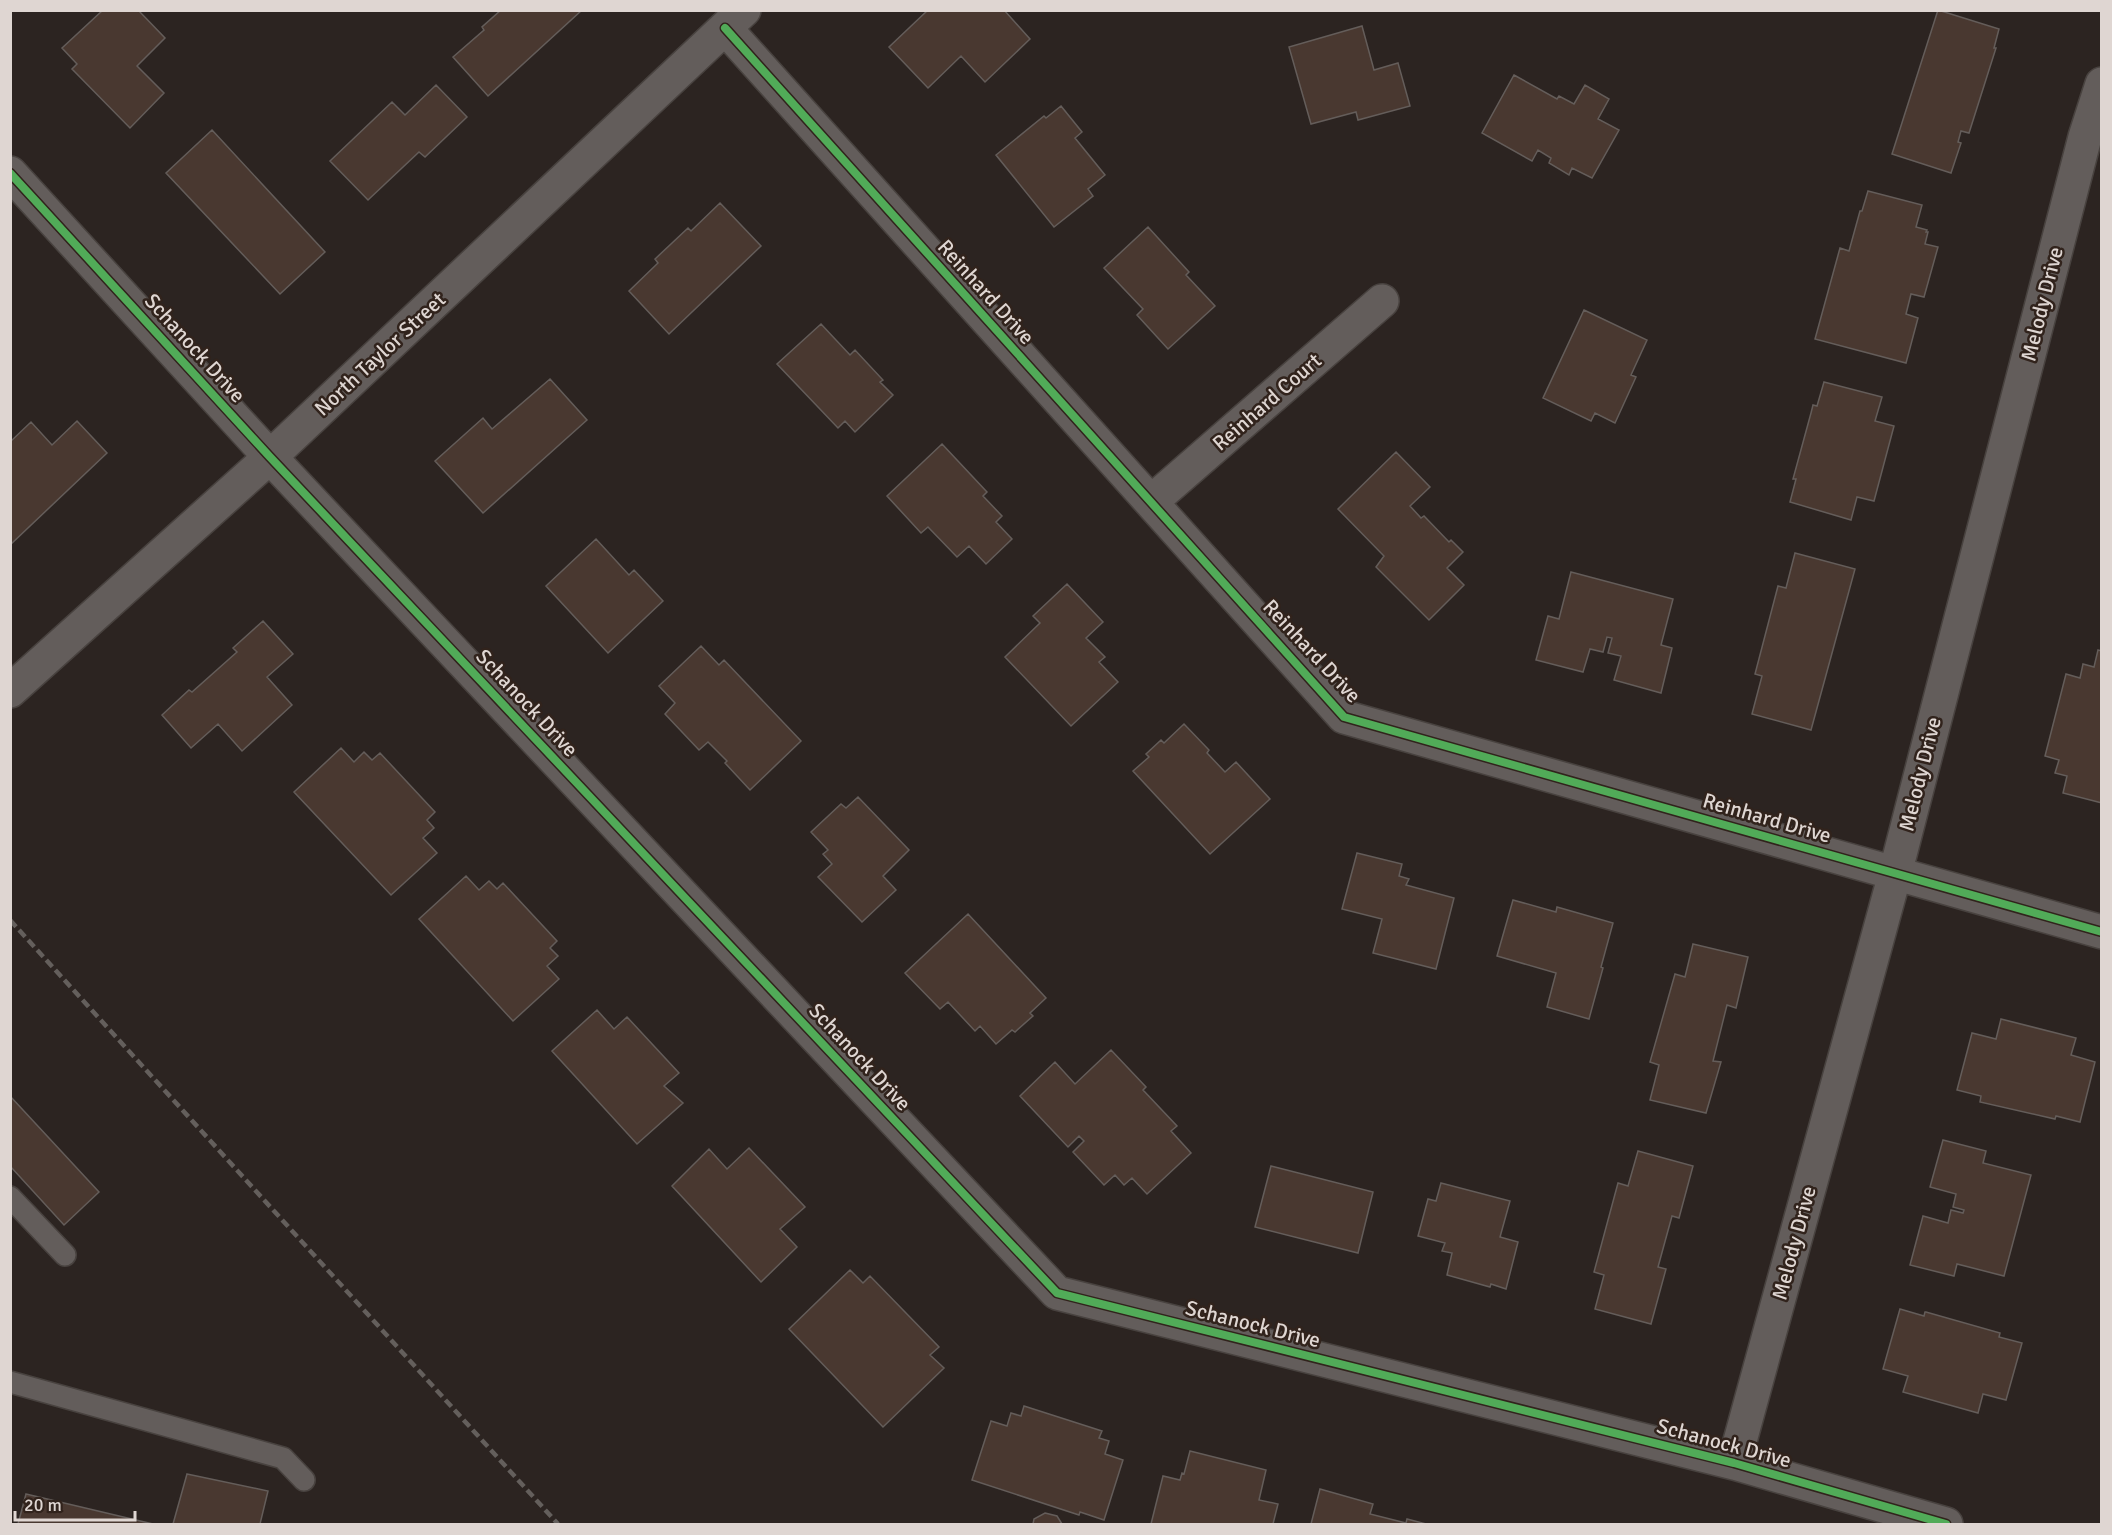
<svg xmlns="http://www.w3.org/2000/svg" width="2112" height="1535" font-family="Signika,sans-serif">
  <rect width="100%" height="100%" fill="#2c2421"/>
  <path fill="#493830" stroke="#645d5a" stroke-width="1.5" d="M103 10H138L165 38 137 66 164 93 130 128 72 69 77 64 62 48Z
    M501 10H582L488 96 453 57 484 30 482 27Z
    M928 10H1004L1030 39 985 82 961 56 928 88 889 47Z
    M1938 10 1999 29 1994 48H1996L1969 133 1961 131 1958 142 1961 143 1951 173 1892 154Z
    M1362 26 1374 70 1398 63 1410 106 1358 120 1356 112 1311 124 1289 47Z
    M1514 75 1557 99 1559 96 1574 104 1585 85 1609 99 1598 119 1619 130 1592 178 1572 168 1569 175 1549 163 1551 158 1538 150 1532 161 1482 133Z
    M436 85 467 117 425 157 419 152 368 200 330 161 392 102 405 115Z
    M1061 106 1082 132 1075 138 1105 175 1088 189 1093 196 1054 227 996 155 1044 116 1046 118Z
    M212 130 325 252 280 294 166 173Z
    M1868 191 1922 205 1916 227 1927 230 1926 232H1928L1925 244 1938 247 1924 297 1911 294 1906 314 1918 318 1906 363 1815 339 1840 248 1849 251 1860 211H1862Z
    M720 203 761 246 669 334 629 291 658 263 655 259 688 228 691 231Z
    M1148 227 1189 272 1186 275 1215 306 1168 349 1137 315 1143 309 1104 268Z
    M1584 310 1647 340 1631 375 1636 377 1615 423 1595 413 1591 421 1543 398Z
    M821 324 850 355 855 350 883 380 880 382 893 395 855 432 845 421 838 428 777 364Z
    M550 379 587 420 483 513 435 461 483 418 492 429Z
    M1824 382 1882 397 1875 421 1894 426 1874 501 1857 497 1851 520 1790 502 1796 479H1793L1811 413 1813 405 1817 406Z
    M77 421 107 453 10 545V442L31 422 52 445Z
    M942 444 987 492 983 496 1002 516 996 522 1012 539 986 564 969 546 957 557 928 527 921 533 887 496Z
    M1396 452 1430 487 1410 506 1421 518 1424 516 1449 542 1451 540 1463 552 1447 568 1464 585 1429 620 1376 567 1384 556 1338 509Z
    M596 539 629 575 634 570 663 601 608 653 546 586Z
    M1795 553 1855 569 1811 730 1752 714 1762 676 1755 674 1778 586 1786 588Z
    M1571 572 1673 599 1661 645 1672 648 1661 693 1614 680 1621 656 1608 653 1612 638 1607 637 1603 652 1590 649 1583 672 1536 660 1548 616 1559 619Z
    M1067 584 1103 622 1086 638 1105 657 1099 662 1118 682 1071 726 1005 657 1040 623 1033 616Z
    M263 621 293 654 267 677 292 705 242 751 218 724 191 748 162 715 189 690 192 692 237 652 233 648Z
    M701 646 719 665 724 660 801 741 750 790 725 763 727 761 708 742 699 750 665 714 675 703 659 686Z
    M2098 650 2102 651V803L2063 793 2067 776 2055 773 2059 760 2045 756 2066 674 2080 678 2083 664 2094 667Z
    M1184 724 1209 750 1207 753 1225 772 1236 762 1270 799 1210 854 1133 771 1149 757 1146 754 1161 740 1164 743Z
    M341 748 354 762 364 752 372 760 380 753 435 812 427 820 434 828 423 838 437 853 391 895 294 792Z
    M858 797 909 850 883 876 896 890 862 922 818 877 832 864 823 854 828 850 811 832 841 804 846 808Z
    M1357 853 1402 864 1399 876 1409 879 1406 885 1454 898 1436 969 1373 953 1382 919 1342 909Z
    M466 876 479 890 489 881 497 889 503 883 557 941 550 948 558 956 547 966 559 979 513 1021 419 919Z
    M1513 900 1556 912 1557 907 1613 923 1601 967 1603 968 1589 1019 1547 1007 1556 973 1497 956Z
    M968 914 1046 998 1030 1013 1033 1016 1015 1032 1012 1030 996 1044 980 1026 975 1031 948 1002 940 1009 905 973Z
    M1693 944 1748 957 1736 1008 1727 1005 1713 1061 1721 1062 1706 1113 1650 1100 1659 1065 1650 1062 1675 974 1685 977Z
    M597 1010 614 1029 627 1017 679 1073 664 1086 683 1103 637 1144 552 1051Z
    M2001 1019 2076 1038 2071 1055 2095 1062 2080 1122 2056 1116 2055 1119 1980 1102 1981 1096 1957 1090 1972 1033 1996 1039Z
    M1111 1050 1146 1087 1143 1090 1177 1126 1171 1131 1191 1153 1147 1194 1132 1178 1124 1185 1115 1175 1104 1185 1073 1152 1084 1141 1079 1136 1068 1147 1020 1096 1055 1062 1075 1084Z
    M10 1096 99 1192 64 1225 10 1166Z
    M1943 1140 1986 1151 1983 1163 2031 1175 2004 1276 1957 1264 1954 1276 1910 1265 1923 1216 1948 1223 1951 1210 1963 1213 1964 1210 1953 1207 1956 1194 1930 1187Z
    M749 1148 805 1207 780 1229 797 1247 761 1282 672 1186 709 1149 727 1169Z
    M1638 1151 1693 1166 1679 1218 1672 1216 1658 1267 1666 1269 1651 1324 1595 1309 1604 1275 1594 1272 1618 1183 1628 1186Z
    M1271 1166 1373 1192 1358 1253 1255 1227Z
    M1441 1183 1510 1201 1500 1237 1518 1242 1506 1289 1491 1284 1490 1287 1447 1275 1452 1253 1442 1251 1445 1243 1418 1236 1428 1199 1436 1201Z
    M850 1270 863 1283 870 1276 939 1347 930 1355 944 1368 883 1427 789 1329Z
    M1900 1309 1924 1316 1925 1312H1926L2000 1333 1999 1337 2022 1343 2006 1400 1983 1394 1978 1413 1903 1392 1908 1376 1883 1369Z
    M1024 1406 1102 1431 1099 1438 1109 1441 1105 1454 1123 1460 1104 1520 1080 1512 1079 1515 972 1480 991 1421 1007 1426 1011 1413 1021 1416Z
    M1190 1451 1266 1470 1259 1500 1278 1504 1273 1524H1151L1163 1476 1180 1480 1182 1473 1184 1474Z
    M187 1474 268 1491 260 1524H173Z
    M1320 1489 1373 1504 1370 1514 1406 1523 1407 1519 1426 1524H1311Z
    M26 1494 153 1524H18Z
    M1045 1513 1057 1516 1062 1524H1033L1034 1519Z"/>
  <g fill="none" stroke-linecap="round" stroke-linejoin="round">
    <defs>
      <path id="lane" d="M10 1197 65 1255
        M10 1382 283 1458 304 1480"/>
      <path id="street" d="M725 28 1344 717 2102 932
        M10 173 270 457 1057 1293 1734 1463 1946 1524
        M1151 502 1382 301
        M10 691 270 457 744 10
        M1734 1463 1895 874 2085 137 2102 84"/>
    </defs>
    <use href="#lane" stroke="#48423f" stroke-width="24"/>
    <use href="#street" stroke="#48423f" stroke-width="36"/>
    <use href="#lane" stroke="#635d5b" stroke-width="21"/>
    <use href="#street" stroke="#635d5b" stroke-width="33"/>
    <path stroke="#645f5c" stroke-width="4.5" stroke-dasharray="9 4.5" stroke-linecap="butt" d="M10 920 558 1524"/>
    <defs>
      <path id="cycleway" d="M725 28 1344 717 2102 932
        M10 173 270 457 1057 1293 1734 1463 1946 1524"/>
    </defs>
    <use href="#cycleway" stroke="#31231c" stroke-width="11"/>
    <use href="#cycleway" stroke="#51ab58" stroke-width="8"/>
  </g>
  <g text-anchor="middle" stroke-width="5" stroke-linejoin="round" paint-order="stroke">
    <g font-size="21" fill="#dfd6d2" stroke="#31231c">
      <text transform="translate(986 292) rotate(48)" y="7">Reinhard Drive</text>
      <text transform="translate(2042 304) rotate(-76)" y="7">Melody Drive</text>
      <text transform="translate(195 348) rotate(48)" y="7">Schanock Drive</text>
      <text transform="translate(380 354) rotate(-43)" y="7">North Taylor Street</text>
      <text transform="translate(1267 402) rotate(-41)" y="7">Reinhard Court</text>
      <text transform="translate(1312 651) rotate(47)" y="7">Reinhard Drive</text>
      <text transform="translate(527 703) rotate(47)" y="7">Schanock Drive</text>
      <text transform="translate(1920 774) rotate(-76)" y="7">Melody Drive</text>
      <text transform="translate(1767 818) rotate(16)" y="7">Reinhard Drive</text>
      <text transform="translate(860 1057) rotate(47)" y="7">Schanock Drive</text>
      <text transform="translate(1794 1243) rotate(-75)" y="7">Melody Drive</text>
      <text transform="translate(1253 1324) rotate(14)" y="7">Schanock Drive</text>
      <text transform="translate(1724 1443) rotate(15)" y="7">Schanock Drive</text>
    </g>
  </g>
  <rect width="2112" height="1535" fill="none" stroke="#dfd6d2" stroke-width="24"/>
  <path d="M15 1511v9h120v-9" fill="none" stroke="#dfd6d2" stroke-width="3"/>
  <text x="24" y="1511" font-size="18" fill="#dfd6d2" stroke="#31231c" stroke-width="4.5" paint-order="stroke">20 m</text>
</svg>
